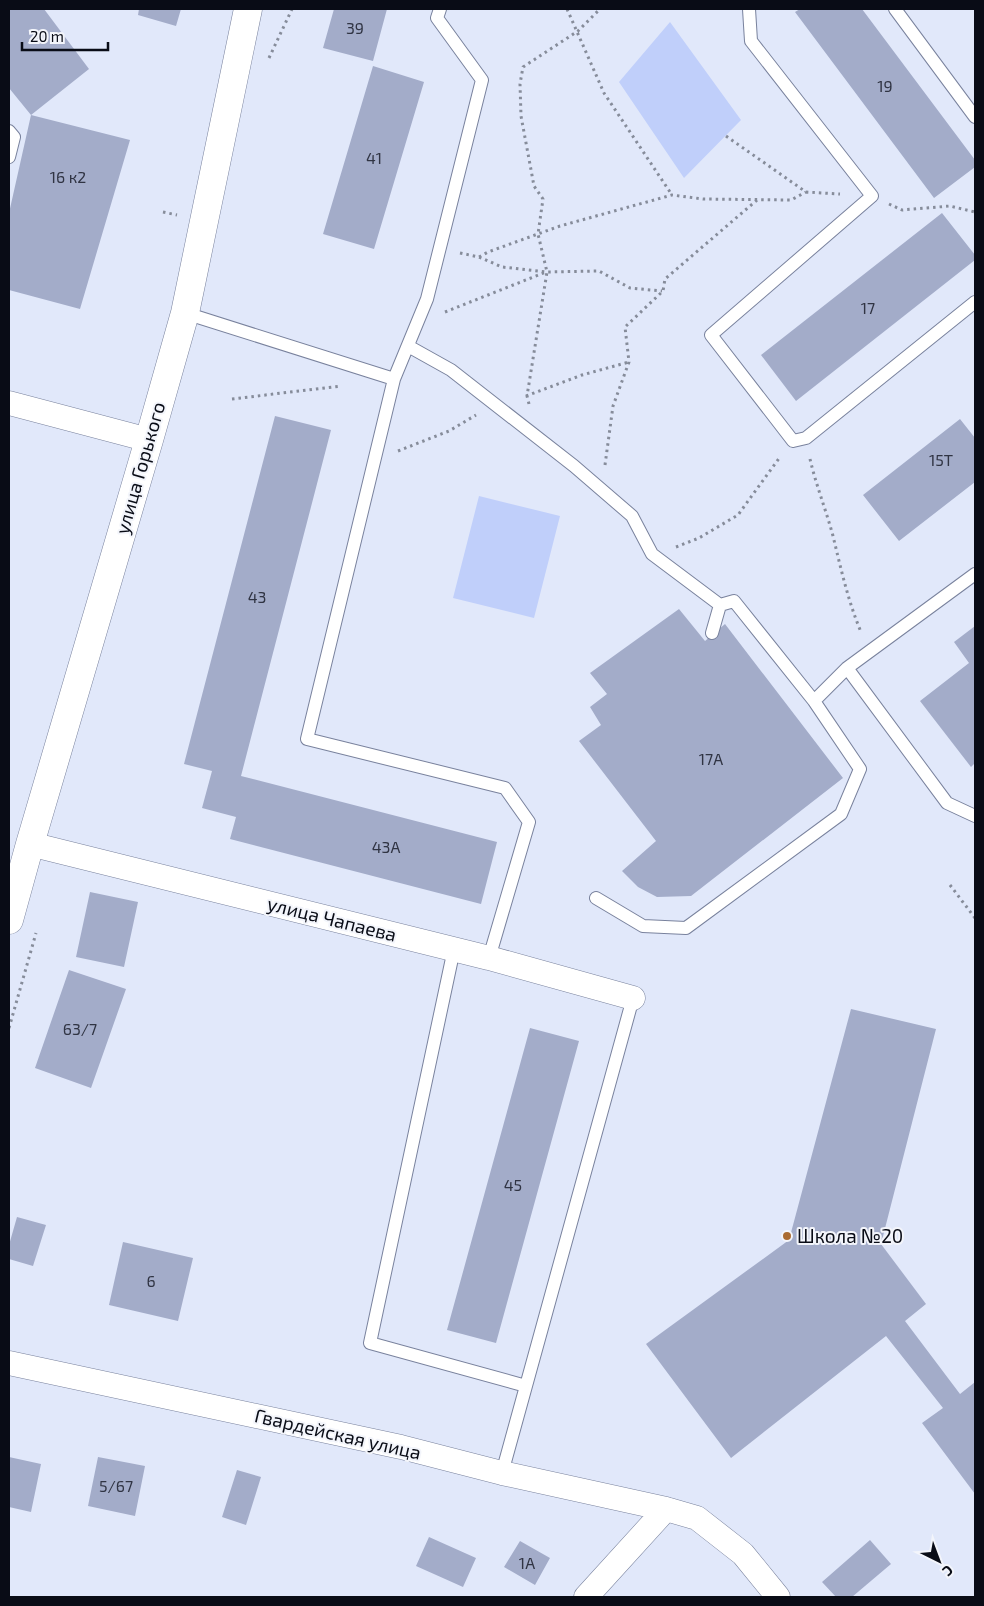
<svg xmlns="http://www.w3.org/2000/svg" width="984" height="1606" font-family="'Exo 2',sans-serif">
  <rect width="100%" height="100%" fill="#e1e8fa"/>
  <path fill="#c0cffa" d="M670 22 741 120 684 178 619 82Z
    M479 496 560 516 534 618 453 598Z"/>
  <path fill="#a3acc9" d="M9 9H44L89 69 31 115 9 88Z
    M139 9H181L176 26 138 15Z
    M334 9H387L373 61 323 48Z
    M800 9H862L975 160V167L934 198 795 12Z
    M373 66 424 82 374 249 323 234Z
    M31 115 130 140 80 309 9 290V213Z
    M942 213 975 255V260L796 401 761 355Z
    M275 416 331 430 241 776 497 842 481 904 230 839 236 817 202 808 212 771 184 764Z
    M960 419 975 438V482L899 541 863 495Z
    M679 609 705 641 725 624 843 778 691 896 657 897 638 887 622 871 656 841 579 741 601 725 590 707 607 694 590 673Z
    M975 626V763L971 767 920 701 969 663 954 642Z
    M90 892 138 902 124 967 76 957Z
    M69 970 126 989 91 1088 35 1068Z
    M851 1009 936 1029 881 1244 926 1304 905 1321 960 1394 975 1382V1494L922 1423 943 1408 886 1336 731 1458 646 1344 789 1240Z
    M530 1028 579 1041 496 1343 447 1330Z
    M17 1217 46 1225 33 1266 9 1259V1245Z
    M123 1242 193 1258 178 1321 109 1305Z
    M9 1457 41 1464 31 1512 9 1507Z
    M98 1457 145 1466 135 1516 88 1506Z
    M237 1470 261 1477 246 1525 222 1517Z
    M429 1537 476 1558 463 1587 416 1566Z
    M870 1540 891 1564 852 1597H836L822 1582Z
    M520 1541 550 1558 535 1585 504 1567Z"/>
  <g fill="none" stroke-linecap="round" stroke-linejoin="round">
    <defs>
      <path id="lane" d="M749 9 751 41 872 196 711 335 793 441 806 438 975 302
        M895 9 975 117
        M9 131 14 137 9 157
        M185 313 394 379 427 299 482 80 437 18 440 9
        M408 346 451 370 574 466 632 516 652 554 720 605
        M394 379 307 739 505 788 529 822 489 958
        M720 605 734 601 814 701 847 668 975 574
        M712 633 720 605
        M847 668 947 803 975 816
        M596 898 643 926 686 928 841 814 860 769 814 701
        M454 949 370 1343 526 1386
        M502 1473 633 998"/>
      <path id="street" d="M9 403 149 440
        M30 844 489 958 633 998
        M9 1363 401 1447 502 1473 666 1509 697 1518 743 1554 778 1597
        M586 1597 666 1509"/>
      <path id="secondary" d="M9 920 30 844 149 440 185 313 248 9"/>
    </defs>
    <use href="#lane" stroke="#79829d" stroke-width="14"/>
    <use href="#street" stroke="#79829d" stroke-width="25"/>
    <use href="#secondary" stroke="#79829d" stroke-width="29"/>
    <path stroke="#868c9a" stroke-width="3" stroke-dasharray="2.5 4" stroke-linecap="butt" d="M567 9 604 93 672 195
      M269 58 292 9
      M726 136 806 192 840 194
      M889 204 902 210 950 206 975 212
      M163 212 177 215
      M460 253 479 257 502 267 547 272 599 271 630 288 662 291
      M479 257 488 252 560 226 672 195 703 199 791 200 806 192
      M445 312 546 272
      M526 396 582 375 629 362
      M232 399 341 386
      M529 404 527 396 547 272 538 234 543 199 534 186 521 116 520 84 523 67 578 31 600 9
      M398 451 449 431 476 415
      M810 459C816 485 826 510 833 536 841 569 848 601 861 632
      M605 465 613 406 629 362 625 327 663 291 665 279 757 200
      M676 547 699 538 738 515 780 457
      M950 885 975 918
      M9 1028 36 933"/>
    <use href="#lane" stroke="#fff" stroke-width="12"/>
    <use href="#street" stroke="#fff" stroke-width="24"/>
    <use href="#secondary" stroke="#fff" stroke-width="28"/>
  </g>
  <circle fill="#aa6b31" stroke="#f3f5fb" stroke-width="2" cx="787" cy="1236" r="5"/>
  <g text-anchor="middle" stroke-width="4" stroke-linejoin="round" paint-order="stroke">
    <g font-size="16" fill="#303443">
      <text x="355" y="34">39</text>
      <text x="885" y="92">19</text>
      <text x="374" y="164">41</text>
      <text x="68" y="183">16 к2</text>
      <text x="868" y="314">17</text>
      <text x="941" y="466">15Т</text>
      <text x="257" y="603">43</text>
      <text x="711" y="765">17А</text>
      <text x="386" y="853">43А</text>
      <text x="80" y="1035">63/7</text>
      <text x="513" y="1191">45</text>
      <text x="151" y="1287">6</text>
      <text x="116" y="1492">5/67</text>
      <text x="527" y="1569">1А</text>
    </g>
    <g font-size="19" fill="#090c16" stroke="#f3f5fb">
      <text transform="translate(140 468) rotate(-74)" y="7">улица Горького</text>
      <text transform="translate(332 919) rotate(14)" y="7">улица Чапаева</text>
      <text transform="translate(338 1434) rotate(13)" y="7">Гвардейская улица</text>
    </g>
    <g font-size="19" fill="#090c16" stroke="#f3f5fb" text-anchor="start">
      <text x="797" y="1243">Школа №20</text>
    </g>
  </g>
  <rect width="984" height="1606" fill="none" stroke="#090c16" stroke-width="20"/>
  <g transform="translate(939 1561) rotate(138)" stroke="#f3f5fb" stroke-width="4" paint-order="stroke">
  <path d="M0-4L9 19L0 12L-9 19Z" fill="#090c16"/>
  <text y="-8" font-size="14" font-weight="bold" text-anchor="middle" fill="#090c16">С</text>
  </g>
  <path d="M22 42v8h86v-8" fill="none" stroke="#090c16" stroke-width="2.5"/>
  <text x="30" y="42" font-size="15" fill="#090c16" stroke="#f3f5fb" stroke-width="4" paint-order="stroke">20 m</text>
</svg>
